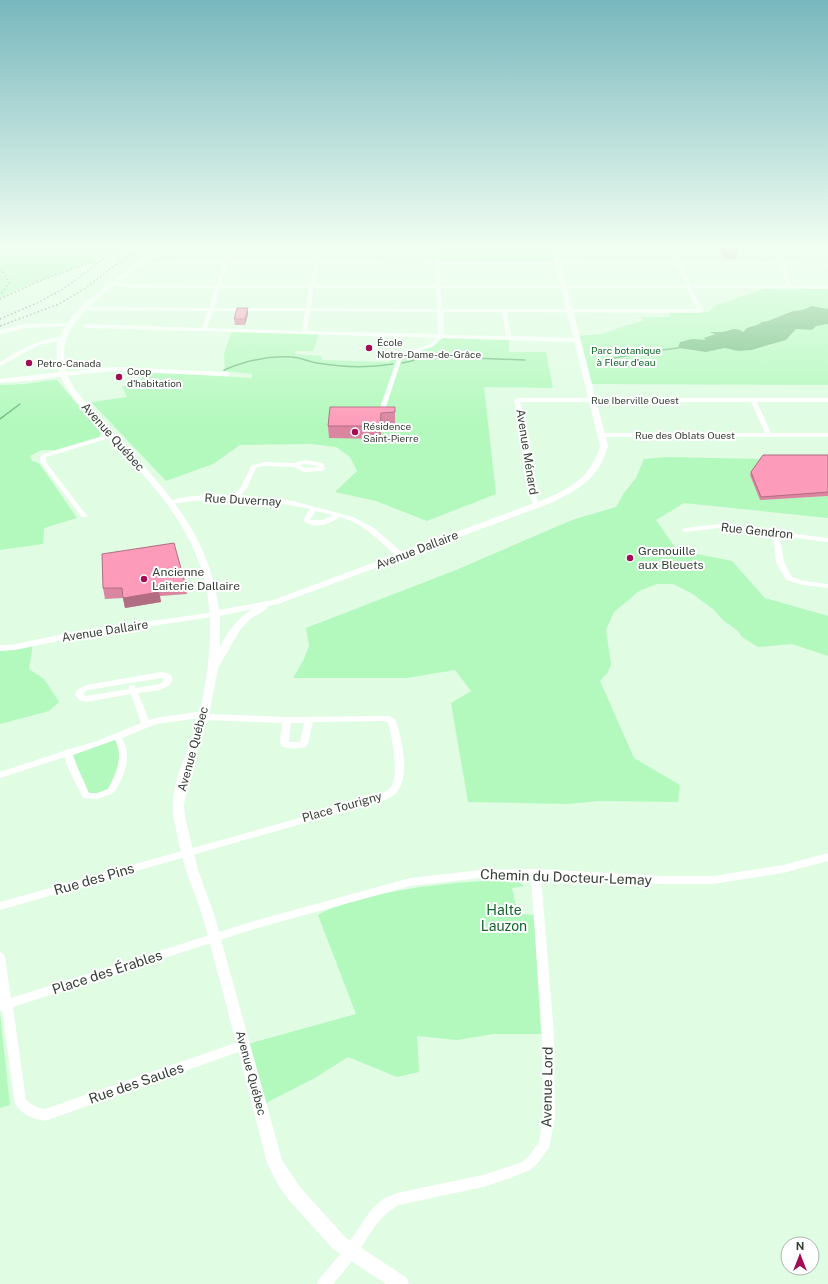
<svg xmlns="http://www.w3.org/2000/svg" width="828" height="1284" font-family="'Public Sans',sans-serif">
  <rect width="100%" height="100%" fill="#e0fce3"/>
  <path fill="#b3f9bd" d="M0 244H120L95 261 26 286 0 298Z
    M437 244H552L556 262H438Z
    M770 287H828V309L812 306 802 310 793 311 768 321 762 322 757 325 747 328 743 332 729 329 724 332 713 333 715 334 707 336V340H685L680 346 682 349 706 352 725 348 738 351 758 349 786 340 796 329 812 330 816 326 828 324V385L588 384 576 336 602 334 627 325 644 321 641 317H670L669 312H708L716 305Z
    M232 331 319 334 313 351H296L295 354 321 356 322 360 387 362 432 345 439 338 509 340V352H546L553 388 484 387 496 494 427 521 376 501 335 492 357 471 350 457 336 447 311 444 240 445 213 464 166 481 91 402 127 397 122 386 138 384 145 372 252 378V374L225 371 224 353Z
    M53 380H57L101 433 99 437 95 438 55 450H41L30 456 32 461 39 463 77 518 44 528 43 544 0 550V385L24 384Z
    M667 457 762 459 750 475 760 500 828 496V518L684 503 656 520 677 550 732 561 765 598 828 616V656L792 644 758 647 742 637 738 631 724 621 713 609 691 593 673 584H657L639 591 614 612 606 630 611 664 608 672 600 681 634 758 680 785 678 802 600 801 566 804 468 802 451 703 471 691 455 670 407 678H293L303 661 309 646 306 628 456 570 572 520 616 507 624 493 636 478 644 459Z
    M33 643 29 669 44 679 59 702 49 711 0 724V645Z
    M117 736 124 757 111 791 86 796 68 752Z
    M503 880 517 881 524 886 512 888 518 914 534 915 541 1034H493L457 1040 417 1036 419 1072 397 1077 348 1057 313 1079 260 1106 244 1045 356 1014 318 915C334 906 351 902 369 897 414 886 458 882 503 880Z
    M0 1013 10 1105 0 1108Z"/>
  <path fill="#6fbc7c" d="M812 306 828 309V324L816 326 812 330 796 329 786 340 752 350 738 351 725 348 706 352 678 348 680 342 692 339 706 340 704 338 715 334 711 333V332C715 332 718 332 722 332 730 331 735 326 743 332L747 328 757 325 762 322 768 321 793 311 802 310Z"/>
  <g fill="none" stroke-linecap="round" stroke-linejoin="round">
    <path stroke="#6fbc7c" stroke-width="1.5" d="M655 351 678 348
      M642 353 651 352
      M609 362 614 358 637 354
      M402 363 412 361 422 356 525 360
      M224 370C245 361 267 356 290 357 299 357 307 361 317 363 341 367 368 368 393 364
      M0 419 20 404"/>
    <path fill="#fff" fill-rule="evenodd" d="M317 244H439L440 261 676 262 669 246H554L552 245 553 244H828V246H779L784 262 828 263V265H785L791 285H828V289L692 288 703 311 700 313 507 312 511 336 577 338 580 340 577 342 442 338 434 346 402 358 385 410 382 412 379 410 398 356 430 344 436 338 86 328 83 326 86 324 202 328 207 311 81 310 80 309 83 307 209 308 215 288H132L112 283 114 282 132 284 216 285 223 264H139V262H141L224 261 228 252 230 251 232 252 229 261H314L316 254 318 253 320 254 319 261H435V247L319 246ZM673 246H774L779 262H680ZM416 263 435 264 436 285H315L319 264ZM228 264H314L310 285H221ZM440 264 677 265 686 285H441ZM682 265H780L786 285H691ZM220 288H309L306 308H214ZM314 288H436L437 309 311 308ZM441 288H687L697 309H442ZM213 311H305L302 331 207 328ZM310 311 437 312 438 334 307 331ZM443 312H502L506 336 444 335Z
      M70 323 72 324V326L25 328 0 334V330L25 324Z
      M62 337 65 339 64 340 39 345 0 366V362C20 350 38 339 62 337Z
      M115 367 227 372 230 374 227 376 115 371 63 376 60 374 63 372Z
      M517 398H828V402H757L771 433H828V437H602L599 435 602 433H765L751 402H520L523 412 533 485 539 505 536 507 533 505C522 471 523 435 514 400Z
      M111 434 114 436 113 437 46 457V462L87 516 86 517H82L40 462 41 455Z
      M306 460 323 463 325 469 322 471 304 472 294 467 263 466 256 468 247 488 241 495 293 501 353 517 374 528 404 554 405 556 404 558H398C380 541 364 523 339 517 330 525 312 530 303 520L310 509 273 502 238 499 235 500 232 499 192 501 172 504 169 502C178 495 221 494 234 495L241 487 251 466 263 462 294 463ZM306 464 318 466V467L305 468 300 465ZM316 511 333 515 323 520H310Z
      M719 524 773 531 776 530 779 532 828 538V542L780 536 784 562 792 577 804 581 828 584V588L803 585 786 580 776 562 773 535 719 528 685 532 681 530 685 528Z
      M216 612 220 614 219 616 78 637 15 650 0 651V645L15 644 78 631Z
      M161 672 170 674 173 679C169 692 150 691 138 693L149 720 155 718 204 711 207 712 208 714 287 717 389 716 395 719 396 721C402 738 410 777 397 792 393 798 384 800 378 802L0 910V902L374 797C379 795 386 792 390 788 400 778 392 735 388 723L385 721 313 722 308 743 306 747 293 749 282 747 280 742 282 723 204 720 200 718 156 724 122 738C133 757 124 776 114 793L97 799 83 798 67 766 65 757 0 778V772L64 751 65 750 70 749 97 741 141 723 131 694 86 702 79 700 75 695 77 690 86 685ZM161 678 165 679 160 684 136 688 135 685H129V689L86 696 83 694 88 690ZM291 723H304L300 742H289ZM115 740C124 756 116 774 108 789L97 793H89L77 766 73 755Z
      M828 853V861L783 873 713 884H664L541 877 554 1034 555 1118 549 1148 537 1164 530 1170 511 1178 483 1187 399 1205C378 1216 371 1234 358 1252 351 1263 342 1274 333 1284H317L319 1279 344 1250 371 1210 383 1199 397 1193 483 1175 511 1166 522 1162 529 1156 539 1142 543 1118 542 1034 531 877 480 878 410 886 254 929 13 1007 26 1100C32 1105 37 1108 45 1109L244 1040 248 1041 250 1045 248 1049 244 1050 45 1121C34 1119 20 1114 15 1103L2 1010 0 1011V952L4 954 5 957 11 998 254 921 410 878 480 870 536 869 664 876H713L783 865Z"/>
    <path fill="#fff" fill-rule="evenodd" d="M550 244H556L608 446C599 478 580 489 551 503L278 604 268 606 267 609 250 619 240 630 218 668 209 715 188 780 184 805 185 817 198 870 214 914 282 1160 300 1187 345 1237 407 1278 409 1284H386L333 1249 288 1199 278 1185 267 1163C246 1081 225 999 203 918 198 902 192 888 187 873 183 862 181 851 178 840 177 831 174 823 173 814 170 779 191 749 199 715 209 669 216 621 203 575 187 518 146 477 106 435 89 416 70 398 59 374L60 372H66L74 388 84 401C142 469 207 515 219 610L273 600 545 499C573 487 591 476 600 446ZM253 609C237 618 228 631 220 647V616Z"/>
    <path fill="#fff" fill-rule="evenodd" d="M162 244H169C164 250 156 254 150 259 124 279 72 311 65 344 63 354 65 364 67 374L66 376 36 380 0 383V379L59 372C57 362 55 352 58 342 68 312 96 294 120 276 134 265 148 254 162 244Z"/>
    <path stroke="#809382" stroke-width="1.5" stroke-dasharray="1.5 2.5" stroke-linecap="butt" d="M0 269 5 274 9 283 0 295
      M0 299 42 280 95 261
      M0 319 39 302 63 289 124 244
      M0 326 59 304 84 289 144 244"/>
  </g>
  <path fill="#da86a0" d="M720 244H734L738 251 736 259H725L719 248Z
    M248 308V314L245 325H235L234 319Z
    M395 407V425H381V439L329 438 328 426Z
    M828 455V496L760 500 750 475 751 472Z
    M185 583 187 594 160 596 161 602 125 608 123 598 105 599 103 588Z"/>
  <path fill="#b16d82" d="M248 308V314L245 325V319Z
    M381 413V439L380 426Z
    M159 592 161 602 125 608 123 598Z"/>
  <path fill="#fd9cba" stroke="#b16d82" d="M723 244H734L738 251H727Z
    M237 308H248L245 319H234Z
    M330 407H395V412L381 413 380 426H328Z
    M763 455H828V492L761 497 751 472Z
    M174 543 185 583 156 586 159 592 123 598 122 588H103L102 554Z"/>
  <linearGradient id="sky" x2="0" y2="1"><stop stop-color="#77b7bd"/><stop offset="0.58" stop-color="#f1fef2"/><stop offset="1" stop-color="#f1fef2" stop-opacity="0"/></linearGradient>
  <rect width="828" height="424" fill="url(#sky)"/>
  <g fill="#a10e54" stroke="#fff" stroke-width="1.5">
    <circle cx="369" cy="348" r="4"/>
    <circle cx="29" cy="363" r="4"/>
    <circle cx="119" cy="377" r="4"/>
    <circle cx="355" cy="432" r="4"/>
    <circle cx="630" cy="558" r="4"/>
    <circle cx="144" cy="579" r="4"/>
  </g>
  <g text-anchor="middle" stroke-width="4" stroke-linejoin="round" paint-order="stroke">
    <g font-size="10" fill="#354036" stroke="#fff" text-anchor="start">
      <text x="377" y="346">École<tspan x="377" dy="12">Notre-Dame-de-Grâce</tspan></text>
      <text x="37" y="367">Petro-Canada</text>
      <text x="127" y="375">Coop<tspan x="127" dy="12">d'habitation</tspan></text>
      <text x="363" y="430">Résidence<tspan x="363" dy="12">Saint-Pierre</tspan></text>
    </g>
    <g font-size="10" fill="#13672c" stroke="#fff">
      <text x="626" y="354">Parc botanique<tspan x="626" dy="12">à Fleur d'eau</tspan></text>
    </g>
    <g font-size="10" fill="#354036" stroke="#fff">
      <text x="635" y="404">Rue Iberville Ouest</text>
      <text x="685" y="439">Rue des Oblats Ouest</text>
    </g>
    <g font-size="12" fill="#354036" stroke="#fff">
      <text transform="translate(113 437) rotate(48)" y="4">Avenue Québec</text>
      <text transform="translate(527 452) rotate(81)" y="4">Avenue Ménard</text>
      <text transform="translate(243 500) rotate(3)" y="4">Rue Duvernay</text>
      <text transform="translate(757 531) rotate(6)" y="4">Rue Gendron</text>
      <text transform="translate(417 550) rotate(-21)" y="4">Avenue Dallaire</text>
      <text transform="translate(105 631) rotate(-9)" y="4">Avenue Dallaire</text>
      <text transform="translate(193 749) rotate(-75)" y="4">Avenue Québec</text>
      <text transform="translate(342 807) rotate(-16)" y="4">Place Tourigny</text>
      <text transform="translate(251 1073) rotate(75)" y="4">Avenue Québec</text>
    </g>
    <g font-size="12" fill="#354036" stroke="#fff" text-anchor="start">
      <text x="638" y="555">Grenouille<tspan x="638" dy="14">aux Bleuets</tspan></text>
      <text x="152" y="576">Ancienne<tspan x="152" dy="14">Laiterie Dallaire</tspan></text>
    </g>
    <g font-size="14" fill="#354036" stroke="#fff">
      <text transform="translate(566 877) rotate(2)" y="5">Chemin du Docteur-Lemay</text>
      <text transform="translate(94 879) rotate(-16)" y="5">Rue des Pins</text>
      <text transform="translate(107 972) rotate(-18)" y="5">Place des Érables</text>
      <text transform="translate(136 1083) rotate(-19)" y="5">Rue des Saules</text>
      <text transform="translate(547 1087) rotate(-89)" y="5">Avenue Lord</text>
    </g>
    <g font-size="14" fill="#13672c" stroke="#fff">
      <text x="504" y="915">Halte<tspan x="504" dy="16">Lauzon</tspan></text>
    </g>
  </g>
  <g transform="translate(800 1256)"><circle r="19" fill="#ffffff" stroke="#aeb3af"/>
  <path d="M0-3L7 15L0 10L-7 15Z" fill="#a10e54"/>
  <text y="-6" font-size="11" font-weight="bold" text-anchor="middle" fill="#354036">N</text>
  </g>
</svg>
